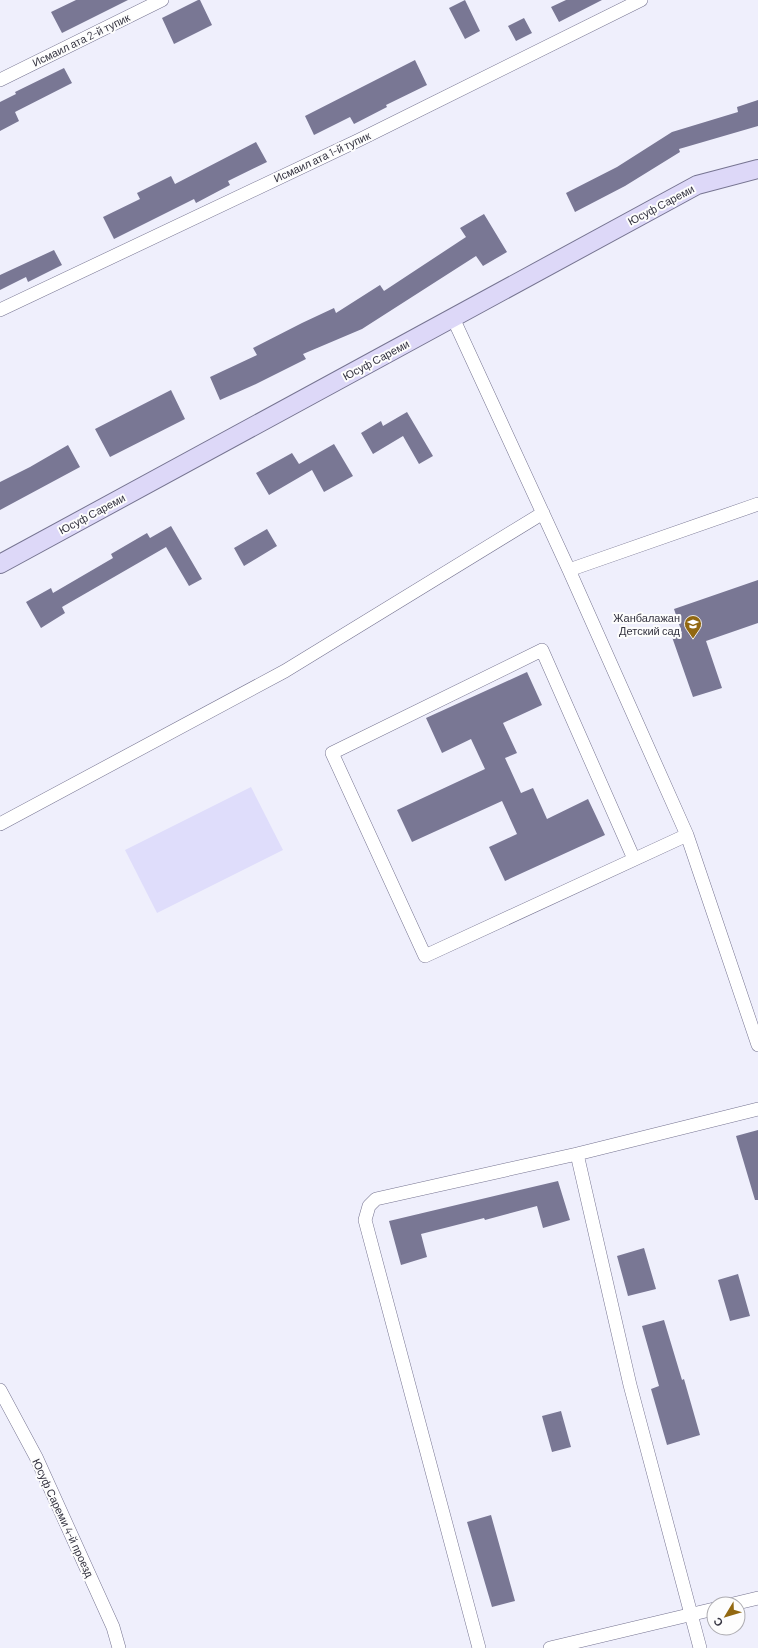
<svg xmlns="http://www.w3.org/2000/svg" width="758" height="1648" font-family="Barlow,sans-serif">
  <rect width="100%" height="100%" fill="#efeffc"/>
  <path fill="#dfddfb" d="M251 787 283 850 157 913 125 850Z"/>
  <path fill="#797794" d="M76 0H128L62 33 51 12Z
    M198 0H200L212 25 174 44 162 18Z
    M465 0 480 31 465 39 449 8Z
    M566 0H602L559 22 551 7Z
    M524 18 532 33 516 41 508 26Z
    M415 60 427 85 386 105 387 107 354 124 350 117 314 135 305 116Z
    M64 68 72 83 15 112 19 121 0 131V102L16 94 15 92Z
    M758 100V126L679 149 680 152 625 186 575 212 566 193 617 167 672 132 738 112 737 107Z
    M256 142 267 162 228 181 230 185 196 203 194 199 114 239 103 217 140 199 137 193 171 176 175 184Z
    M484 214 507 252 483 266 476 256 362 329 303 354 306 359 256 384 220 400 210 377 257 355 253 348 302 323 334 308 336 313 380 285 384 291 466 237 460 228Z
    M54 250 62 265 28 282 26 277 0 290V275Z
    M171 390 185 419 110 457 95 429Z
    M407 412 433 456 419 464 403 436 373 454 361 433 381 421 383 426Z
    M334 444 353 476 324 492 312 470 269 495 256 473 292 453 299 464Z
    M68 445 80 467 0 510V482L30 467Z
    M171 526 202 579 189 586 166 547 62 607 65 613 41 628 26 602 51 588 53 593 113 558 111 554 147 533 150 538Z
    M267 529 277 546 244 566 234 548Z
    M758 580V623L706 641 722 688 693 697 672 637 682 633 674 609Z
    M527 672 542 705 503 723 517 753 505 758 521 793 533 788 547 819 588 799 605 835 505 881 489 847 517 834 502 801 412 842 397 810 485 769 471 739 442 753 426 718Z
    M758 1130V1200H755L736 1136Z
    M558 1181 570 1220 543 1228 537 1206 485 1220 484 1218 421 1234 427 1257 401 1265 389 1221Z
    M644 1248 656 1289 628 1296 617 1256Z
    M738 1274 750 1316 730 1321 718 1280Z
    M664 1320 682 1380 684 1379 700 1435 667 1445 651 1389 659 1386 642 1326Z
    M561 1411 571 1447 552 1452 542 1416Z
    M491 1515 515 1601 492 1607 467 1522Z"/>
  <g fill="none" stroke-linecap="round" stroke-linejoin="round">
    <defs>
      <path id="street" d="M0 80 162 0
        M0 310 359 140 641 0
        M453 318 569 570 687 835 758 1045
        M569 570 758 504
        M0 824 285 671 543 513
        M634 859 542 650 332 753 425 956 687 835
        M577 1154 630 1385 700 1648
        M0 1390 36 1457 113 1627 119 1648
        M733 1604 758 1598
        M479 1648 365 1220 369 1206 376 1199 577 1154 758 1109
        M550 1648 714 1609"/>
      <path id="secondary" d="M0 564 697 185 758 169"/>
    </defs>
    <use href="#street" stroke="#767491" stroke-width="14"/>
    <use href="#secondary" stroke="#767491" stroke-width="20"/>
    <use href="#street" stroke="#fff" stroke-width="13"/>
    <use href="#secondary" stroke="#ddd8f8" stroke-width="18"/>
  </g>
  <defs>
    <symbol id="school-pin" viewBox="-11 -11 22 30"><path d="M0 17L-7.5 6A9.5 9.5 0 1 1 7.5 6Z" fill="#926811" stroke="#fdfdfd"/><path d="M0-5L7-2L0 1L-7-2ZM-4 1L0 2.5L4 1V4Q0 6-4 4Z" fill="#fff"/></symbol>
  </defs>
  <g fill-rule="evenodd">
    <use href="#school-pin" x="683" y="614" width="20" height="27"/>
  </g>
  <g text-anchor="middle" stroke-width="4" stroke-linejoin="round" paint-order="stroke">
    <g font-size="11" fill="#343340" stroke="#fdfdfd">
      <text transform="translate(81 40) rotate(-26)" y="4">Исмаил ата 2-й тупик</text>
      <text transform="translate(322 157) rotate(-25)" y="4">Исмаил ата 1-й тупик</text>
      <text transform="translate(661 205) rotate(-28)" y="4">Юсуф Сареми</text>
      <text transform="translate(376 360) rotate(-28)" y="4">Юсуф Сареми</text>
      <text transform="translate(92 514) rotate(-28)" y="4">Юсуф Сареми</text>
      <text transform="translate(63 1518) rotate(65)" y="4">Юсуф Сареми 4-й проезд</text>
    </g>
    <g font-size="11" fill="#343340" stroke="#fdfdfd" text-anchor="end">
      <text x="680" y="622">Жанбалажан<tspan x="680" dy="13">Детский сад</tspan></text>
    </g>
  </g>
  <g transform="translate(726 1616) rotate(232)"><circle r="19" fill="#fdfdfd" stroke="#adacb1"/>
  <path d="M0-3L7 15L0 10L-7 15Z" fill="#926811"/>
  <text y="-6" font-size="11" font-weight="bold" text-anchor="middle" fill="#343340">С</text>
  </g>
</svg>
